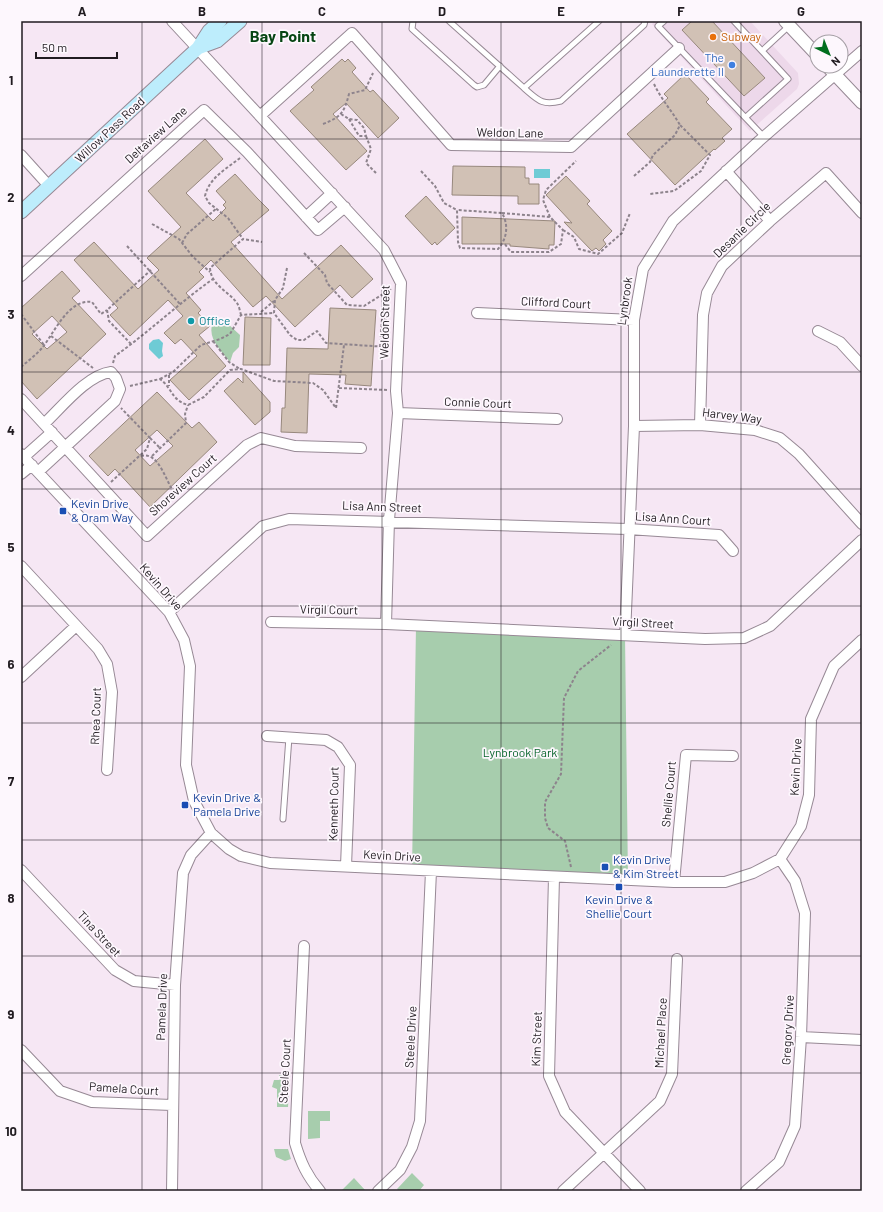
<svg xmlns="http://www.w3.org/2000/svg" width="883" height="1212" font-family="Barlow,sans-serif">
  <rect width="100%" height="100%" fill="#f6e7f4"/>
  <path fill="#edd8ea" d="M655 21H750L798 73 799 84 797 89 750 131 662 36 652 24Z"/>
  <path fill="#a7cdad" d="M214 321 227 323 240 335 239 347 233 353 230 362C221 351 205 336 214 321Z
    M416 626 625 635 628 880 412 870Z
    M279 1075H290L288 1107H277V1089L272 1087 274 1080H279Z
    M308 1111H330V1121H320V1138L308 1139Z
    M274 1149H288L291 1159 285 1161 276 1157Z
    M412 1173 424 1185 419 1191H399L397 1189Z
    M354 1178 365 1190 364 1191H341Z"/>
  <path fill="#6ecbd5" d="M534 169H550V178H534Z
    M159 339 163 343 162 351 163 356 159 359 149 349V344L153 340Z"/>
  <path fill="#d1c1b5" stroke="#97887d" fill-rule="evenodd" d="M692 21H712L765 78 744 96 682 30Z
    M342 59 345 62 348 59 356 68 352 72 370 92 373 90 399 118 378 138 346 103 333 114 367 151 346 170 290 111 314 90 311 87Z
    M685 74 709 99 706 102 732 129 722 138 725 141 715 150 714 149 675 185 627 134 668 98 664 94Z
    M205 139 223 159 186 193 213 221 226 208 223 205 226 202 216 191 235 174 257 198 269 210 231 242 282 299 341 245 373 279 352 298 340 285 295 327 266 296 253 307 211 260 199 272 204 277 186 293 201 310 198 313 210 326 199 335 226 366 189 400 170 380 197 356 181 339 175 344 164 333 183 316 168 300 130 336 110 315 118 308 74 260 94 242 138 289 159 270 147 258 181 227 148 191Z
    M453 166 525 167V178H529V184H539V204H518V196L452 195Z
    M566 176 590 201 587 204 612 231 603 240 606 244 599 251 596 248 592 251 564 222 572 223 546 195Z
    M426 196 455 228 437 245 435 242 432 245 405 216Z
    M462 217 555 221 554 245H549V249L510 246V244H462Z
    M62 271 80 291 72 298 106 334 37 399 21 381V308ZM52 316 67 332 47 349 32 334Z
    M330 308 376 310 371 386 345 384 346 375 309 374 307 433 281 432 282 408H285L287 348 328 349Z
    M245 317 271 318 270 365H243Z
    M243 372 270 402V412L255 425 224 391 238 378 243 383Z
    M157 392 192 428 199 422 217 442 150 507 115 469 108 476 89 456ZM157 430 173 446 150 466 135 450Z"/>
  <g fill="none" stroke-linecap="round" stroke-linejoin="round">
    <defs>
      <path id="service" d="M413 21 412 29 474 85 477 87 484 85 500 66
        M449 21 524 88 599 21
        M664 21 658 26 764 137
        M734 21 762 51
        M524 88C538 100 542 106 561 101L644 25 645 21
        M746 117 788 79 762 51 789 26
        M283 819 289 737"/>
      <path id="minor" d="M172 21 384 250 401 283 396 391 398 413 389 520 386 624
        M261 115 352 33 451 145 571 147 679 48
        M21 155 49 186
        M726 171 770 221
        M306 217 332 193
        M21 276 204 110 247 152 318 230 345 207
        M477 313 634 320
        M818 331 840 342 862 366
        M21 399 147 536 247 445 261 438 295 446 361 448
        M398 413 557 419
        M700 425 703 315 707 293 722 266 770 221 826 173 862 213
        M634 426 700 425 755 430 780 438 799 454 862 524
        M21 454 169 612 184 640 190 666 186 765 194 801 211 833 229 849 241 856 270 863 674 882H725L753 873 780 859 801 826 809 795 811 719 834 666 862 640
        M24 457 52 432
        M38 472 115 401 120 389 116 378 111 372C87 375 62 407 44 424
        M21 474 32 465
        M21 566 98 649 107 664 112 692 107 770
        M169 612 263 526 289 519 628 529 719 535 733 551
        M271 622 386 624 705 639 744 638 770 626 862 540
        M625 635 634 426V320L643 269 673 221 759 141 862 51
        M21 677 76 626
        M267 736 326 740 338 747 350 765 346 866
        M21 870 115 970 134 981 175 985
        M554 877 549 1076 565 1112 640 1191
        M674 882 686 755 733 756
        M304 946 295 1143C301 1163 307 1176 320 1191
        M801 1037 862 1040
        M21 1050 60 1091 92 1102 172 1105
        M172 1191 175 985 183 873 191 855 211 833
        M378 1191 400 1170 412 1147 420 1121 431 871
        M563 1191 660 1101 672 1074 677 959
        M746 1191 779 1162 795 1126 801 1037 805 913 795 881 780 859"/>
      <path id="tertiary" d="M785 21 817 55
        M827 66 862 103"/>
      <path id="secondary" d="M198 48 217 41 240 21
        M21 212 198 48 209 31 220 21"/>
    </defs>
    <use href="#service" stroke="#978995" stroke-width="7"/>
    <use href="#minor" stroke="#978995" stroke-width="12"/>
    <use href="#tertiary" stroke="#978995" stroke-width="14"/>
    <use href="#secondary" stroke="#978995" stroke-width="15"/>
    <path stroke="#8d838c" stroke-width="2" stroke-dasharray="3 2" stroke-linecap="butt" d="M654 84C661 99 672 111 680 125
      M341 114 349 119 357 120 364 128 366 136H359L349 119
      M323 124C341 117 344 113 349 94L365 90 373 73
      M366 136 371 149 366 163 376 173
      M240 158C226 169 209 178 205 196L209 203 228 218 243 239
      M421 171 435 186 444 203 457 210 458 242 460 248 498 249C507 239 509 225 502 213L457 210
      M634 176 650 162 653 155 675 135 680 125 710 155 701 171 674 191 650 194
      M502 213 550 217 563 230 561 244 549 252H511L504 243
      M550 217 543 200 546 190 576 161
      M152 224 179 239 193 257 210 272
      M563 230 574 237 579 249 598 254 622 233 630 213
      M182 243 187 234 217 208
      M127 246 180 304
      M304 253 325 275 327 283 347 305 364 306 391 289
      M287 268 283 288 275 300 274 313 290 335 297 340H304L317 331 326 343 387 347
      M261 312 274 301
      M21 314 44 345
      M241 315C240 311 239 306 237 303 228 291 211 285 210 268L243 239 262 242
      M51 336 93 368
      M213 341 229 362 240 369
      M131 344 109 321 107 310 151 270
      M380 347 382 319H389
      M113 363 115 356C149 332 179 303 213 279
      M21 367C28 361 36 355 42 348 55 332 68 299 92 302L101 314 107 310
      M169 375V386
      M160 379 173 372 201 345 220 339 230 334 241 315 274 313
      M130 386 160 379C173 389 171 400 188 405L204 397 230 370 241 369 274 381 313 383 323 390 336 408 344 345
      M339 388 387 390
      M150 438 160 448
      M141 456C160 451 166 484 176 495
      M152 456 186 423 185 414 188 405
      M111 482 147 449 150 438 121 408
      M571 867 565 841 548 828 545 818V802L561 774 564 698 578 671 611 645"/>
    <use href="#service" stroke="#fff" stroke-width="5"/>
    <use href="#minor" stroke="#fff" stroke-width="10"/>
    <use href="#tertiary" stroke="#fff" stroke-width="12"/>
    <use href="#secondary" stroke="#bdedfc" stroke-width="13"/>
  </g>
  <path fill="none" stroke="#201b20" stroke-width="1" stroke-opacity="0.55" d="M142 21V1191M262 21V1191M382 21V1191M501 21V1191M621 21V1191M741 21V1191M21 139H862M21 256H862M21 372H862M21 489H862M21 606H862M21 723H862M21 840H862M21 956H862M21 1073H862"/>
  <circle fill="#e8710a" stroke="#fdf7fd" stroke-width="1.5" cx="713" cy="37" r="4"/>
  <circle fill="#3f7fe0" stroke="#fdf7fd" stroke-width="1.5" cx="732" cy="65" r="4"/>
  <circle fill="#0f9aa8" stroke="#fdf7fd" stroke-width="1.5" cx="191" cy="321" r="4"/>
  <g fill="#1a4fb4" stroke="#fdf7fd" stroke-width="1.5">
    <rect x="59" y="507" width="8" height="8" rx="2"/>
    <rect x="181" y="801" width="8" height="8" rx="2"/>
    <rect x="601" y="863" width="8" height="8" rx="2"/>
    <rect x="615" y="883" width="8" height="8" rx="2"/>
  </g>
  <g text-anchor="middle" stroke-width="3.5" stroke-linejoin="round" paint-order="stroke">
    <g font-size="12" fill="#c56008" stroke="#fdf7fd" text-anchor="start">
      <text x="721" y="41">Subway</text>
    </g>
    <g font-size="12" fill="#366cbe" stroke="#fdf7fd" text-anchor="end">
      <text x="724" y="62">The<tspan x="724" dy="14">Launderette II</tspan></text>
    </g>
    <g font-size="12" fill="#201b20" stroke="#fdf7fd">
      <text transform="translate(110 130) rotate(-43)" y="4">Willow Pass Road</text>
      <text transform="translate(510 133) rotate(1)" y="4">Weldon Lane</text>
      <text transform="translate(156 135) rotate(-42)" y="4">Deltaview Lane</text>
      <text transform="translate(742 230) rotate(-44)" y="4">Desanie Circle</text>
      <text transform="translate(625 301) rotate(-82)" y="4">Lynbrook</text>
      <text transform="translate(556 303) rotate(3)" y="4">Clifford Court</text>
      <text transform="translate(385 322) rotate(-89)" y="4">Weldon Street</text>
      <text transform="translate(478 403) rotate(2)" y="4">Connie Court</text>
      <text transform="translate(732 416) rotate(7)" y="4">Harvey Way</text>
      <text transform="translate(183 485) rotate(-42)" y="4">Shoreview Court</text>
      <text transform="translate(382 507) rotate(2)" y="4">Lisa Ann Street</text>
      <text transform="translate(673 519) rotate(4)" y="4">Lisa Ann Court</text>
      <text transform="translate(161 587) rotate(49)" y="4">Kevin Drive</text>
      <text transform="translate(329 610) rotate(1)" y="4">Virgil Court</text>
      <text transform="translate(643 623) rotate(3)" y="4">Virgil Street</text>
      <text transform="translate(96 716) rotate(-88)" y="4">Rhea Court</text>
      <text transform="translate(796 767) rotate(-87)" y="4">Kevin Drive</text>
      <text transform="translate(669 794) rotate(-85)" y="4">Shellie Court</text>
      <text transform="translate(334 804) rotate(-89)" y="4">Kenneth Court</text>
      <text transform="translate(392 856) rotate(3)" y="4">Kevin Drive</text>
      <text transform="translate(99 934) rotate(47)" y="4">Tina Street</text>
      <text transform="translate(162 1007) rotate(-88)" y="4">Pamela Drive</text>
      <text transform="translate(788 1030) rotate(-87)" y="4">Gregory Drive</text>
      <text transform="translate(661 1033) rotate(-87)" y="4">Michael Place</text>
      <text transform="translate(411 1037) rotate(-87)" y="4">Steele Drive</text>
      <text transform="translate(537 1039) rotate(-88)" y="4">Kim Street</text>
      <text transform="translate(285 1071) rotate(-87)" y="4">Steele Court</text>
      <text transform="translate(124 1089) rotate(4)" y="4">Pamela Court</text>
    </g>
    <g font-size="12" fill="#0d838f" stroke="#fdf7fd" text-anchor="start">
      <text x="199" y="325">Office</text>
    </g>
    <g font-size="12" fill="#164399" stroke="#fdf7fd" text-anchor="start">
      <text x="71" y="508">Kevin Drive<tspan x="71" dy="14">&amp; Oram Way</tspan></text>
      <text x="193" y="802">Kevin Drive &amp;<tspan x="193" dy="14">Pamela Drive</tspan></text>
      <text x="613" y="864">Kevin Drive<tspan x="613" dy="14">&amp; Kim Street</tspan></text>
      <text x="619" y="904" text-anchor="middle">Kevin Drive &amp;<tspan x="619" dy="14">Shellie Court</tspan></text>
    </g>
    <g font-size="12" fill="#07642b" stroke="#fdf7fd">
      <text x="520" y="757">Lynbrook Park</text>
    </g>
    <g font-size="16" font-weight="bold" fill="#064513" stroke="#fdf7fd">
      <text x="283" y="42">Bay Point</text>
    </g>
  </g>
  <rect width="883" height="1212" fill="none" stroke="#fdf7fd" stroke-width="44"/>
  <g transform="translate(829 54) rotate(137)"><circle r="19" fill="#fdf7fd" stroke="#a59fa5"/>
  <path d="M0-3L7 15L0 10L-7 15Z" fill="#006e1e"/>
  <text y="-6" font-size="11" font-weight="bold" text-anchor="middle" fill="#201b20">N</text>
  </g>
  <path d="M36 52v6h81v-6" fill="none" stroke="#201b20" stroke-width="2"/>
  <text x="42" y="52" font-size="12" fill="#201b20" stroke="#fdf7fd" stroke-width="3" paint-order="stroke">50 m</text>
  <rect x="22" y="22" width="839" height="1168" fill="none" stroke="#201b20" stroke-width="1.5"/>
  <g font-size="13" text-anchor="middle" font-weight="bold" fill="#201b20">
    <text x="82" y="16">A</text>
    <text x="202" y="16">B</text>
    <text x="322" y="16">C</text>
    <text x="442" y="16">D</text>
    <text x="561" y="16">E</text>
    <text x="681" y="16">F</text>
    <text x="801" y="16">G</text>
    <text x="11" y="85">1</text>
    <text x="11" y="202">2</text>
    <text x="11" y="319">3</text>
    <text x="11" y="435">4</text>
    <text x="11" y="552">5</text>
    <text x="11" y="669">6</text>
    <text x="11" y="786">7</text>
    <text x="11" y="903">8</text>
    <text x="11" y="1019">9</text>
    <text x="11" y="1136">10</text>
  </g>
</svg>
